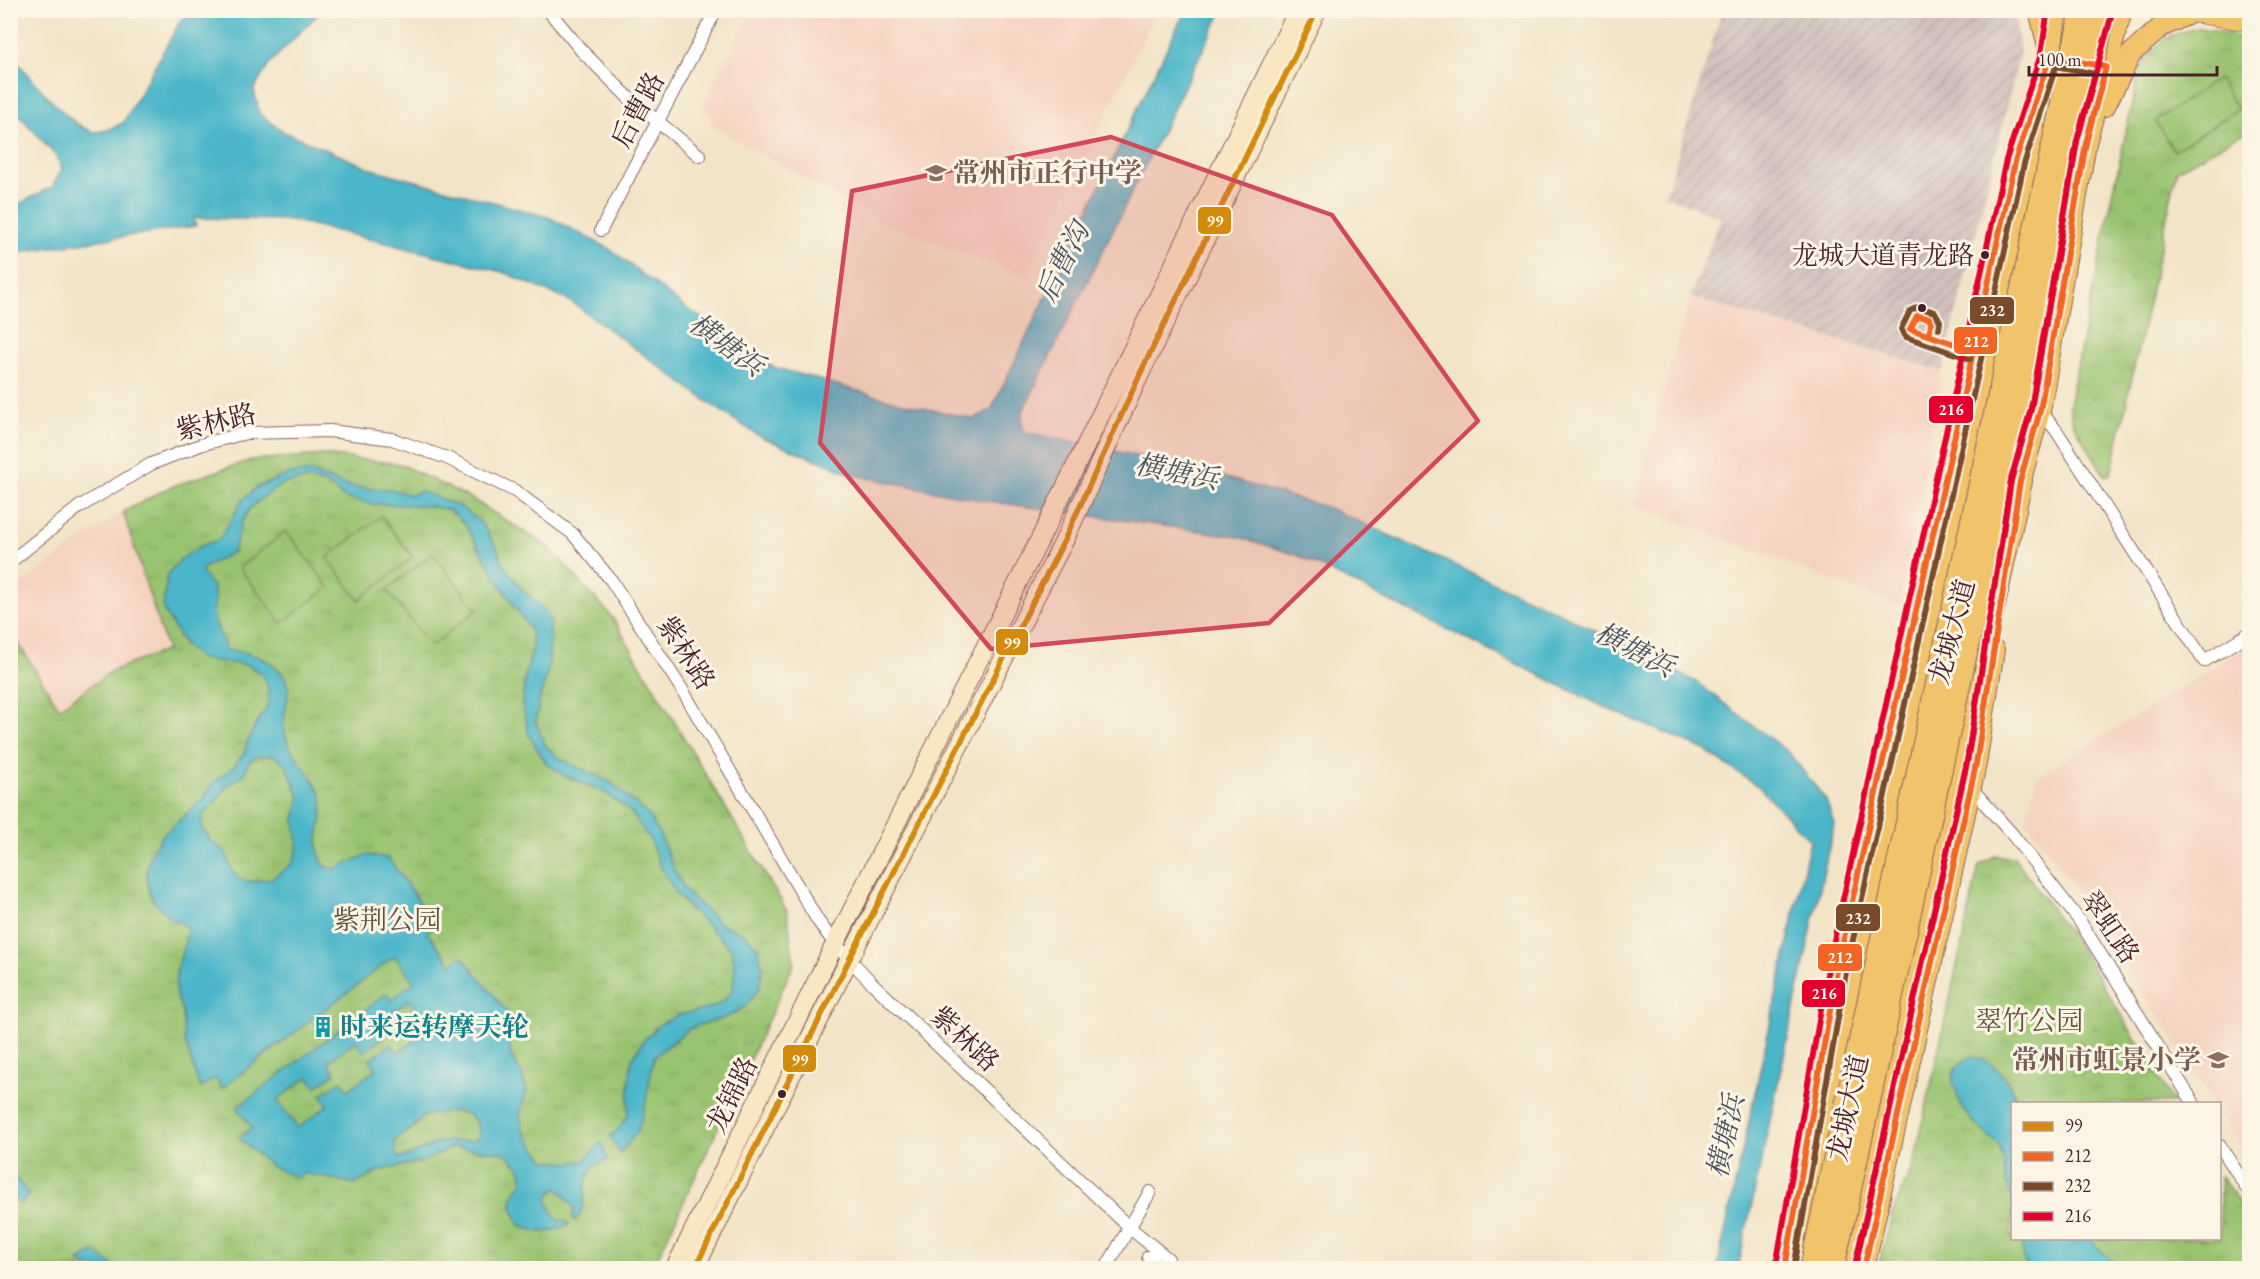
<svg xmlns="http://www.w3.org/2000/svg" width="2260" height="1279" font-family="'EB Garamond','Noto Serif SC',serif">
  <defs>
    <pattern id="industrial-furrows" width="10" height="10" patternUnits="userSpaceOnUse" patternTransform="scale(1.5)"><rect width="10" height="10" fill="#d1c0bc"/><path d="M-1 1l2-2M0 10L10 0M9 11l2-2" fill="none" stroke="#b5a5a2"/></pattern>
    <pattern id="park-tufts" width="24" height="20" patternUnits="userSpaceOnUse" patternTransform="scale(1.5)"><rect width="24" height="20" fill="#99c370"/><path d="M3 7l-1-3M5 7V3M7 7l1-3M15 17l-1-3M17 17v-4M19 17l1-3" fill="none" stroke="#85a761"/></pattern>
  </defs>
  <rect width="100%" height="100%" fill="#fcf5e5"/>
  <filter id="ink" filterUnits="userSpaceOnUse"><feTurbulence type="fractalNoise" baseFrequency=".0167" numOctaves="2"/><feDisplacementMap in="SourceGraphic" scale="12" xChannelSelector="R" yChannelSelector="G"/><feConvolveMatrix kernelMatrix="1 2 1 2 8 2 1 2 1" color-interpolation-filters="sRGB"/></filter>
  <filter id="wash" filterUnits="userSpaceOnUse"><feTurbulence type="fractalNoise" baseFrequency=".008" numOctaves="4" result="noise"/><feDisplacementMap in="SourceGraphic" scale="24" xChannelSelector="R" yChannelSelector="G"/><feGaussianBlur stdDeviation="1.35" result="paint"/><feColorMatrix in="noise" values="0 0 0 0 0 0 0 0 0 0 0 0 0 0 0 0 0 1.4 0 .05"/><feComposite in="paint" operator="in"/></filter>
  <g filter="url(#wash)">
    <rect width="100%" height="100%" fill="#f2e4c7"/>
    <path fill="#f5d3c1" d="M752 10H1157V11L1026 277 878 220 713 126 704 103Z
      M1690 297 1942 371 1900 606 1634 505Z
      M123 512 167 650 112 671 59 709 11 630V592L75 544Z
      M2249 646V1162L2220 1114V1104L2213 1103 2159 1016 2081 896 2025 820 2037 777Z"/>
    <path fill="url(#industrial-furrows)" d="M1722 11H2014L2020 53 1942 371 1690 297 1721 217 1665 196Z"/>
    <path fill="url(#park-tufts)" stroke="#72714e" stroke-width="1.5" d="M2199 28 2231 34 2249 42V130L2177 170 2111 474 2105 476 2073 423 2069 405 2139 69C2159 40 2164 35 2199 28Z
      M324 455 400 464 470 498 549 547 612 617 787 911 794 964 653 1268H20L10 1260V630L59 708 112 671 167 650 123 512 170 487 251 460Z
      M1995 856 2014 857 2086 957 2174 1103 2012 1104V1238H2220V1176L2249 1215V1268H1878L1892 1215 1914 1162 1979 865Z"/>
    <path fill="#99c370" stroke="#72714e" stroke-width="1.5" d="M2218 79 2238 109 2174 151 2155 121Z
      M381 516 413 557 359 600 327 558Z
      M286 531 329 587 282 623 239 568Z
      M433 554 477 610 431 646 387 590Z"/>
    <path fill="#4cb6c9" stroke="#4b6a7a" stroke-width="1.5" fill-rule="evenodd" d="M186 11H321L270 63 254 89 259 113 284 132 372 169 548 217 608 248 682 305 773 367 894 401 973 419 991 410 1185 11H1222L1022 413V425L1026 432 1192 468 1329 508 1562 614 1696 682 1789 753 1826 800 1834 824 1738 1268H1717L1810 841 1759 787 1703 749 1608 709 1297 555 1235 536 980 500 854 475 759 436 708 402 570 301 503 272 292 220 194 218 196 226 26 251 11 258V208L52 187 62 169 57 157 11 106V55C28 74 72 131 96 132 106 132 114 127 123 123Z
      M311 472 342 484 366 489H390L411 495 421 491 461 507 481 523 497 548 504 565 523 591 541 606 551 621 548 670 540 697 536 722 545 745 560 759 610 782 649 816 659 833 676 874 688 894 722 925 743 933 758 947 762 967 759 989 746 1006 728 1017 690 1028 654 1057 645 1106 638 1131 620 1154 610 1136 618 1130 628 1115 629 1081 632 1059 643 1041 659 1025 678 1015 711 1008 724 1001 733 989 735 969 732 950 678 896 662 870 650 840 631 812 602 791 565 776 546 763 529 735 522 704 525 676 533 648 531 631 500 584 464 523 449 510 429 506 374 504 345 498 324 483 307 479 282 484 256 503 248 511 241 524 233 552 203 568 202 573 213 587 215 599 213 616 226 650C250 652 288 662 288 692 287 714 279 722 289 745 297 762 320 783 322 800 326 827 309 838 324 866L335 869 366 855 388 858 436 925 427 932 451 964 462 956 516 1023 418 1012 409 1000 377 1025 385 1036 364 1052 355 1041 328 1062 335 1073 316 1087 308 1077 277 1100 298 1128 328 1105 321 1095 341 1081 348 1090 376 1069 370 1060 391 1044 398 1053 436 1024 509 1032 511 1056 522 1074 527 1091 520 1113 523 1131 545 1160 566 1163 584 1161 601 1142 608 1159C571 1174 595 1198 575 1221L572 1216 575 1209 564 1194 557 1189C539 1196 552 1211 559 1221L565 1220 569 1225C546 1234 542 1235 520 1225 511 1208 507 1197 523 1183L520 1168 505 1153 453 1147 424 1161 379 1171 356 1184 304 1173 298 1178 272 1167 239 1138 252 1128 237 1108 386 994 391 1000 414 982 395 956 222 1088 215 1078 200 1088 184 1039 182 1010 176 995V973L188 932 184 925 169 917 152 899 147 881V867L153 850 162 836 204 798 213 783 234 766 243 755 252 731 268 705V687L262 674 247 665 201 659 185 646 163 609 167 575 181 559 199 547 220 539 242 501 257 487 290 474ZM258 756H275L285 764 300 797 295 820 298 849 292 864 271 879 246 882 234 874 225 852 211 841 202 828V816L222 794 226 786 243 776 249 762ZM452 1111C469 1112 480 1119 479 1137 467 1145 453 1139 440 1142 426 1146 414 1156 399 1158L395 1152V1140L413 1128 423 1116Z
      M1972 1056C1994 1061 2012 1081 2017 1103L2012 1104V1202L2005 1176V1161L1998 1144 1974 1123 1961 1106 1952 1078 1956 1067Z
      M11 1172 29 1195 21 1204 11 1193Z
      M2021 1239H2089L2119 1268H2029L2024 1260Z
      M94 1252 117 1268H90L79 1261Z"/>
  </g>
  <g filter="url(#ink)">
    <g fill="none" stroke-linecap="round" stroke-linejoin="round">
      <defs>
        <path id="street" d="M548 10 581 50 629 98 700 156
          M601 230 716 10
          M2040 411 2056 430 2204 661 2250 633
          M10 562 79 507 151 464 203 444 246 433 330 431 392 439 447 458 515 491 573 534 611 580 683 691 818 921 835 944 872 983 1129 1227 1168 1259
          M1971 788 2012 834 2079 920 2194 1104
          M2220 1146 2250 1193
          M1148 1257 1158 1268
          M1106 1268 1150 1192"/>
        <path id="secondary" d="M675 1268 835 944 1043 533 1298 10
          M695 1268 849 960 1064 541 1140 374 1317 10"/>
        <path id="primary" d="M2052 46 2057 10
          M2105 106 2131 54 2161 27 2193 12 2250 21
          M2000 320 2036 131
          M2017 494 2040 411 2086 143 2122 10
          M1801 1175 1838 965 2015 162 2050 56 2039 10
          M1864 1268 1976 764 1994 650"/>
        <path id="highway" d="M1793 1268 1908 725 2003 306
          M1849 1268 2020 481"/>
      </defs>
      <use href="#street" stroke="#856462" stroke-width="14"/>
      <use href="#secondary" stroke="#856462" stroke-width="20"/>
      <use href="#primary" stroke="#856462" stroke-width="22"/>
      <use href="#highway" stroke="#856462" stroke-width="26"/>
      <use href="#street" stroke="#fff" stroke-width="12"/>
      <use href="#secondary" stroke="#f9e7c3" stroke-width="18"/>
      <use href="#primary" stroke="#f1c36a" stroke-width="20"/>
      <use href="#highway" stroke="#f1c36a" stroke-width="24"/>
      <defs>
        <path id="highway-bridge" d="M1812 1268 2083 10
          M1832 1268 2104 10"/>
      </defs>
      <use href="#highway-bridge" stroke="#856462" stroke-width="26" stroke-linecap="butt"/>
      <use href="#highway-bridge" stroke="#f1c36a" stroke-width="24"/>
      <defs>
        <path id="bus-1" d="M695 1268 849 960 1064 541 1140 374 1317 10"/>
        <path id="bus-2" d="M1929 335 1931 323 1929 318 1917 316 1910 329 1973 350
          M1785 1268 1838 965 2015 162 2050 56 2106 67 2086 143 2040 411 2020 481 1976 764 1864 1268"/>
        <path id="bus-3" d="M1939 329 1940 321 1935 312 1917 307 1910 311 1901 329 1906 337 1970 359
          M1794 1268 1847 967 2024 164 2056 66 2095 74 2077 141 2031 409 2011 480 1967 762 1855 1266"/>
        <path id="bus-4" d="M1776 1266 1829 963 2006 160 2041 54 2048 10
          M1855 1266 1967 762 2011 480 2031 409 2077 141 2113 10"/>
      </defs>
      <use href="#bus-1" stroke="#fcf5e5" stroke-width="10"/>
      <use href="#bus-2" stroke="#fcf5e5" stroke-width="10"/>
      <use href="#bus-3" stroke="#fcf5e5" stroke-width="10"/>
      <use href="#bus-4" stroke="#fcf5e5" stroke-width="10"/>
      <use href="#bus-1" stroke="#d48b09" stroke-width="6"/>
      <use href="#bus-2" stroke="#f26522" stroke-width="6"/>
      <use href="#bus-3" stroke="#7a4b2a" stroke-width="6"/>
      <use href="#bus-4" stroke="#e4002b" stroke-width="6"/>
    </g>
  </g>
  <path fill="#d1495b" fill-opacity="0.2" stroke="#d1495b" stroke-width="4.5" stroke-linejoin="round" d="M1111 137 1332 215 1478 421 1269 623 991 649 820 443 852 191Z"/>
  <defs>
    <symbol id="school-bare" viewBox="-9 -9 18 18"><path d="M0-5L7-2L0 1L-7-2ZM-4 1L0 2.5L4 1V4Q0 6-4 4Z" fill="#8d6e63" stroke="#fcf5e5" stroke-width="2.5" paint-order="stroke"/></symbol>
    <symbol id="building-bare" viewBox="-9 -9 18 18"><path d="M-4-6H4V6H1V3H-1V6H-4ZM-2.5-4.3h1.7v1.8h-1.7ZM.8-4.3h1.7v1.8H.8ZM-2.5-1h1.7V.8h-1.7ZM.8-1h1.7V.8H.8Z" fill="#0f9aa8" stroke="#fcf5e5" stroke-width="2.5" paint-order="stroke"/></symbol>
  </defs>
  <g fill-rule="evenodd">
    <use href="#school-bare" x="921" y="158" width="30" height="30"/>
    <use href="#building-bare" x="308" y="1012" width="30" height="30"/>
    <use href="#school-bare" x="2203" y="1045" width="30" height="30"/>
  </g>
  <g fill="#4a1f2b" stroke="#fcf5e5" stroke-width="2">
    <circle cx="1985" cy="255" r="5"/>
    <circle cx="1922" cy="308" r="5"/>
    <circle cx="782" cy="1094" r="5"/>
  </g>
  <g text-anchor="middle" stroke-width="6" stroke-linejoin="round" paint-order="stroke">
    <g font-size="26" fill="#4a1f2b" stroke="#fcf5e5" text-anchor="end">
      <text x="1974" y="264">龙城大道青龙路</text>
    </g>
    <g font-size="27" fill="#4a1f2b" stroke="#fcf5e5">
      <text transform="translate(638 110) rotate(-62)" y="9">后曹路</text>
      <text transform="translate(216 422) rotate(-13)" y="9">紫林路</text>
      <text transform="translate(1952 632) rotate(-75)" y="9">龙城大道</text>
      <text transform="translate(686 653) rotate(57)" y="9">紫林路</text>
      <text transform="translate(2110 927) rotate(56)" y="9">翠虹路</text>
      <text transform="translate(965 1039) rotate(43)" y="9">紫林路</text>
      <text transform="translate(732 1095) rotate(-64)" y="9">龙锦路</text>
      <text transform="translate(1848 1108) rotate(-78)" y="9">龙城大道</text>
    </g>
    <g font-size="27" font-weight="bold" fill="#785e54" stroke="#fcf5e5" text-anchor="start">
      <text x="953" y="182">常州市正行中学</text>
      <text x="2201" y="1069" text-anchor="end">常州市虹景小学</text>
    </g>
    <g font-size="27" fill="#625040" stroke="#fcf5e5">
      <text x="387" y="929">紫荆公园</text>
      <text x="2029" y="1030">翠竹公园</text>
    </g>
    <g font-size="27" font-weight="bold" fill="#0d838f" stroke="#fcf5e5" text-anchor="start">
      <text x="340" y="1036">时来运转摩天轮</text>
    </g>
    <g font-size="28" font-style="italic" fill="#4b5462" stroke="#fcf5e5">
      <text transform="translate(1062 262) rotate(-64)" y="10">后曹沟</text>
      <text transform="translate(727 344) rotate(36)" y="10">横塘浜</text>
      <text transform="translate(1177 471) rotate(11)" y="10">横塘浜</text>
      <text transform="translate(1635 649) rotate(27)" y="10">横塘浜</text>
      <text transform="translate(1725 1136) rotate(-78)" y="10">横塘浜</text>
    </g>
  </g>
  <g stroke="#fcf5e5" stroke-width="2">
    <rect x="1197" y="206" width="35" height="29" rx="6" fill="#d48b09"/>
    <rect x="1969" y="296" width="46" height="29" rx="6" fill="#7a4b2a"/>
    <rect x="1953" y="326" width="45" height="29" rx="6" fill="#f26522"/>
    <rect x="1928" y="395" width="46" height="29" rx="6" fill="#e4002b"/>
    <rect x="995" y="628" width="34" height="28" rx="6" fill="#d48b09"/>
    <rect x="1835" y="903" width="46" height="29" rx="6" fill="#7a4b2a"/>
    <rect x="1817" y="943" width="46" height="29" rx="6" fill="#f26522"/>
    <rect x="1801" y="979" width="45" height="29" rx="6" fill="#e4002b"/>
    <rect x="782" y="1044" width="35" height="29" rx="6" fill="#d48b09"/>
  </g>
  <g font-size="16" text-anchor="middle" font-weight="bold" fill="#fff">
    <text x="1215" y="226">99</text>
    <text x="1992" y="316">232</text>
    <text x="1976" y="347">212</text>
    <text x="1951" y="415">216</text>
    <text x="1012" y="648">99</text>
    <text x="1858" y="924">232</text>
    <text x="1840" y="963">212</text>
    <text x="1824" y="999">216</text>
    <text x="800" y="1065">99</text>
  </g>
  <rect width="2260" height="1279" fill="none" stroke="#fcf5e5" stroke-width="36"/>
  <rect x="2011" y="1102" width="210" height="138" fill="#fcf5e5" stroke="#b59f9b" stroke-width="1.5"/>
  <rect x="2023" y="1122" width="30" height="9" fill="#d48b09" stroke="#b59f9b" stroke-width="1.5"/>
  <text x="2065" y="1132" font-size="18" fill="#4a1f2b">99</text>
  <rect x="2023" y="1152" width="30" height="9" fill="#f26522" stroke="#b59f9b" stroke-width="1.5"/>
  <text x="2065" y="1162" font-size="18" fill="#4a1f2b">212</text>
  <rect x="2023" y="1182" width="30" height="9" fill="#7a4b2a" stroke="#b59f9b" stroke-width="1.5"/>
  <text x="2065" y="1192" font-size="18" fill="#4a1f2b">232</text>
  <rect x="2023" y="1212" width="30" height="9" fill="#e4002b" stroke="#b59f9b" stroke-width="1.5"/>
  <text x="2065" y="1222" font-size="18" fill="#4a1f2b">216</text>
  <path d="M2029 66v9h188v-9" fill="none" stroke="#4a1f2b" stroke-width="3"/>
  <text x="2038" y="66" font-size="18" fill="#4a1f2b" stroke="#fcf5e5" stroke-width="4.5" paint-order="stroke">100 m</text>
</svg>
